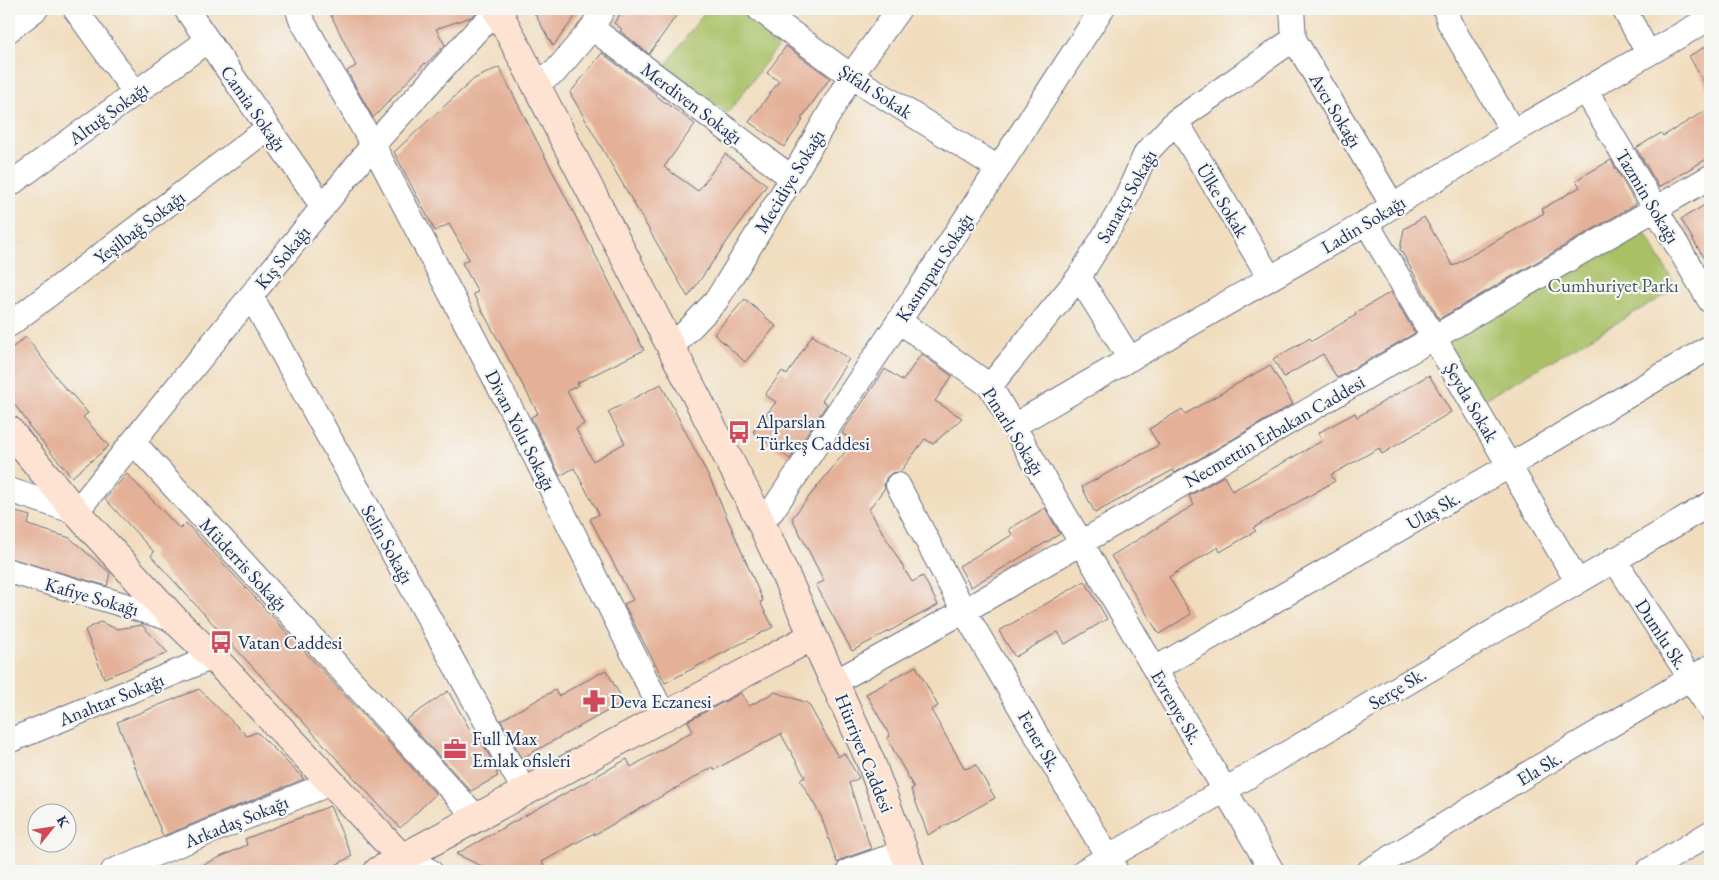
<svg xmlns="http://www.w3.org/2000/svg" width="1719" height="880" font-family="'EB Garamond',serif">
  <rect width="100%" height="100%" fill="#f6f6f2"/>
  <filter id="ink" filterUnits="userSpaceOnUse"><feTurbulence type="fractalNoise" baseFrequency=".02" numOctaves="2"/><feDisplacementMap in="SourceGraphic" scale="10" xChannelSelector="R" yChannelSelector="G"/><feConvolveMatrix kernelMatrix="1 2 1 2 8 2 1 2 1" color-interpolation-filters="sRGB"/></filter>
  <filter id="wash" filterUnits="userSpaceOnUse"><feTurbulence type="fractalNoise" baseFrequency=".0096" numOctaves="4" result="noise"/><feDisplacementMap in="SourceGraphic" scale="20" xChannelSelector="R" yChannelSelector="G"/><feGaussianBlur stdDeviation="1.12" result="paint"/><feColorMatrix in="noise" values="0 0 0 0 0 0 0 0 0 0 0 0 0 0 0 0 0 1.4 0 .05"/><feComposite in="paint" operator="in"/></filter>
  <g filter="url(#wash)">
    <rect width="100%" height="100%" fill="#f1ddbe"/>
    <path fill="#a9c065" stroke="#627862" d="M707 9H745L784 38 728 113 665 66Z
      M1642 228 1677 288 1480 402 1445 343Z"/>
    <g id="blocks">
      <path fill="#e4b198" d="M328 9H482L471 17 436 29 445 45 426 64 425 63 373 118 347 71 356 66Z
        M532 9H581L553 46Z
        M624 9H681L649 54 620 31 622 29 614 23Z
        M1710 44V93L1689 56Z
        M786 46 830 78 801 119 803 120 784 147 749 122 779 81 767 73Z
        M602 53 643 84 656 94 655 95 695 124 664 167 698 191 725 154 767 185 688 297 570 93Z
        M499 67 644 350 577 383 579 385 567 391 584 424 576 429 593 461 625 443 608 412 661 384 712 483 763 601 760 602 773 627 665 683 624 604 633 600 590 519 599 514 574 468 560 476 531 417 538 413 473 294 478 292 462 263 469 259 449 224 435 231 394 152 474 79Z
        M1710 108V157L1659 187 1636 148 1661 133 1663 136Z
        M1611 160 1636 204 1439 319 1400 249 1404 229 1424 217 1453 266 1544 213 1542 209 1580 187 1576 180Z
        M1710 202V269L1681 219Z
        M1391 292 1415 333 1337 378 1323 354 1284 377 1273 359 1310 338 1312 341 1356 315 1355 313Z
        M745 299 776 326 745 362 714 334Z
        M813 334V336L849 359 822 401 827 404 790 459 753 432 776 402 765 395 782 371 787 375Z
        M26 337 67 391 68 390 88 413 83 417 109 446 72 477 28 425 29 424 9 397V350Z
        M921 354 952 376 935 401 962 418 933 444 925 439 900 472 892 473 887 477 884 484 885 488 869 509 912 582 923 576 938 605 852 651 816 585 824 581 792 518 853 442 842 433 885 369 903 381Z
        M1270 365 1293 404 1175 473 1173 470 1095 513 1082 487 1159 445 1149 429 1182 409 1185 414Z
        M1429 375 1451 412 1382 454 1379 448 1331 475 1335 481 1253 528 1256 531 1220 552 1218 547 1169 577 1191 614 1159 634 1111 556 1194 505 1189 496 1224 476 1232 491 1322 441 1318 433 1355 413 1357 417Z
        M127 474 180 529 186 523 436 794 400 828 151 556 154 552 105 499Z
        M1045 508 1060 534 971 587 959 566 1012 535 1009 529Z
        M9 510 30 516 28 525 70 538 110 573 107 586 9 558Z
        M1085 581 1107 619 1065 644 1058 632 1015 657 999 631Z
        M100 622 117 629 142 625 168 653 104 678 85 630Z
        M916 666 938 706 931 710 965 769 976 765 995 798 928 835 911 789 914 788 887 738 890 736 866 694Z
        M606 670 624 702 522 758 501 720 555 690 558 696Z
        M199 689 247 736 257 732 304 779 163 836 117 722Z
        M448 691 473 735 477 733 498 772 496 773 498 776 471 791 406 720Z
        M775 692 808 703 838 757 844 753 859 778 849 783 871 849 845 858 837 863 821 816 800 780 805 777 781 734 714 770 713 767 594 835V833L542 862 547 871H492L456 854 627 759 631 767 693 731 688 721 741 693 749 706Z
        M330 806 352 856 325 871H189L247 845 245 839Z"/>
    </g>
  </g>
  <g filter="url(#ink)">
    <use href="#blocks" fill-opacity="0" stroke="#666c80" stroke-width="1"/>
    <g fill="none" stroke-linecap="round" stroke-linejoin="round">
      <defs>
        <path id="street" d="M75 9 136 94
          M186 9 323 207
          M298 9 300 17 373 145 526 438 664 716
          M759 9 851 76 998 168
          M1292 9 1294 39 1393 206
          M1445 9 1449 22 1513 132
          M1624 9 1648 53
          M592 28 792 178
          M9 30 36 9
          M534 83 555 72 592 28 603 9
          M1586 91 1710 301
          M1176 121 1270 278
          M9 185 207 41
          M1366 222 1577 581
          M1079 277 1130 359
          M251 296 525 792
          M899 321 990 386 1272 871
          M9 325 268 128
          M671 348 716 301 792 178 851 76 899 9
          M990 386 1079 277 1122 207 1146 153 1176 121 1294 39
          M1013 426 1347 234 1513 132 1710 18
          M133 442 477 818
          M898 485 964 611 1116 871
          M9 490 76 512 373 145 478 29 499 13
          M760 520 772 511 899 321 1102 9
          M1614 559 1710 709
          M9 571 175 620
          M1155 669 1509 466 1710 347
          M835 682 964 611 1710 177
          M9 741 213 657
          M402 858 430 871
          M113 871 331 783
          M849 871 904 852
          M1084 871 1225 790 1710 504
          M1369 871 1539 767 1710 667
          M1648 871 1710 833"/>
        <path id="secondary" d="M497 9 760 520 870 760 911 871
          M9 430 76 512 175 620 213 657 402 858
          M378 871 813 636"/>
      </defs>
      <use href="#street" stroke="#666c80" stroke-width="26"/>
      <use href="#secondary" stroke="#666c80" stroke-width="30"/>
      <use href="#street" stroke="#fff" stroke-width="24"/>
      <use href="#secondary" stroke="#fee3d2" stroke-width="28"/>
    </g>
  </g>
  <defs>
    <symbol id="bus-bare" viewBox="-9 -9 18 18"><path d="M-5-6H5V4H4V6H2V4H-2V6H-4V4H-5ZM-3.5-4V0h7V-4ZM-3.5 1.2v1.5H-2V1.2ZM2 1.2v1.5H3.5V1.2Z" fill="#d1495b" stroke="#f6f6f2" stroke-width="2.5" paint-order="stroke"/></symbol>
    <symbol id="pharmacy-bare" viewBox="-9 -9 18 18"><path d="M-2-6h4v4h4v4h-4v4h-4v-4h-4v-4h4Z" fill="#d1495b" stroke="#f6f6f2" stroke-width="2.5" paint-order="stroke"/></symbol>
    <symbol id="office-bare" viewBox="-9 -9 18 18"><path d="M-6-3h4V-5.5h4V-3h4V5H-6ZM-1-4.5V-3h2v-1.5ZM-6 0V1H6V0Z" fill="#d1495b" stroke="#f6f6f2" stroke-width="2.5" paint-order="stroke"/></symbol>
  </defs>
  <g fill-rule="evenodd">
    <use href="#bus-bare" x="723" y="416" width="32" height="32"/>
    <use href="#bus-bare" x="205" y="626" width="32" height="32"/>
    <use href="#pharmacy-bare" x="578" y="685" width="32" height="32"/>
    <use href="#office-bare" x="439" y="733" width="32" height="32"/>
  </g>
  <g text-anchor="middle" stroke-width="4.5" stroke-linejoin="round" paint-order="stroke">
    <g font-size="19" fill="#1b2f5e" stroke="#f6f6f2">
      <text transform="translate(876 91) rotate(33)" y="7">Şifalı Sokak</text>
      <text transform="translate(692 103) rotate(37)" y="7">Merdiven Sokağı</text>
      <text transform="translate(254 108) rotate(55)" y="7">Camia Sokağı</text>
      <text transform="translate(1336 110) rotate(59)" y="7">Avcı Sokağı</text>
      <text transform="translate(108 113) rotate(-36)" y="7">Altuğ Sokağı</text>
      <text transform="translate(789 181) rotate(-59)" y="7">Mecidiye Sokağı</text>
      <text transform="translate(1126 196) rotate(-61)" y="7">Sanatçı Sokağı</text>
      <text transform="translate(1648 196) rotate(59)" y="7">Tazmin Sokağı</text>
      <text transform="translate(1223 200) rotate(59)" y="7">Ülke Sokak</text>
      <text transform="translate(1363 224) rotate(-31)" y="7">Ladin Sokağı</text>
      <text transform="translate(139 227) rotate(-37)" y="7">Yeşilbağ Sokağı</text>
      <text transform="translate(282 257) rotate(-51)" y="7">Kış Sokağı</text>
      <text transform="translate(934 267) rotate(-57)" y="7">Kasımpatı Sokağı</text>
      <text transform="translate(1472 402) rotate(60)" y="7">Şeyda Sokak</text>
      <text transform="translate(521 430) rotate(63)" y="7">Divan Yolu Sokağı</text>
      <text transform="translate(1014 431) rotate(58)" y="7">Pınarlı Sokağı</text>
      <text transform="translate(1274 431) rotate(-30)" y="7">Necmettin Erbakan Caddesi</text>
      <text transform="translate(1433 510) rotate(-30)" y="7">Ulaş Sk.</text>
      <text transform="translate(388 544) rotate(61)" y="7">Selin Sokağı</text>
      <text transform="translate(244 564) rotate(47)" y="7">Müderris Sokağı</text>
      <text transform="translate(92 596) rotate(16)" y="7">Kafiye Sokağı</text>
      <text transform="translate(1662 634) rotate(57)" y="7">Dumlu Sk.</text>
      <text transform="translate(1397 688) rotate(-31)" y="7">Serçe Sk.</text>
      <text transform="translate(111 699) rotate(-22)" y="7">Anahtar Sokağı</text>
      <text transform="translate(1177 707) rotate(60)" y="7">Evrenye Sk.</text>
      <text transform="translate(1040 741) rotate(60)" y="7">Fener Sk.</text>
      <text transform="translate(865 753) rotate(68)" y="7">Hürriyet Caddesi</text>
      <text transform="translate(1539 768) rotate(-31)" y="7">Ela Sk.</text>
      <text transform="translate(236 821) rotate(-22)" y="7">Arkadaş Sokağı</text>
    </g>
    <g font-size="19" fill="#465a60" stroke="#f6f6f2">
      <text x="1613" y="292">Cumhuriyet Parkı</text>
    </g>
    <g font-size="19" fill="#1b2f5e" stroke="#f6f6f2" text-anchor="start">
      <text x="756" y="428">Alparslan<tspan x="756" dy="22">Türkeş Caddesi</tspan></text>
      <text x="238" y="649">Vatan Caddesi</text>
      <text x="610" y="708">Deva Eczanesi</text>
      <text x="472" y="745">Full Max<tspan x="472" dy="22">Emlak ofisleri</tspan></text>
    </g>
  </g>
  <rect width="1719" height="880" fill="none" stroke="#f6f6f2" stroke-width="30"/>
  <g transform="translate(52 828) rotate(60)"><circle r="24" fill="#f6f6f2" stroke="#9ea6b7"/>
  <path d="M0-4L9 19L0 12L-9 19Z" fill="#d1495b"/>
  <text y="-8" font-size="14" font-weight="bold" text-anchor="middle" fill="#1b2f5e">K</text>
  </g>
</svg>
